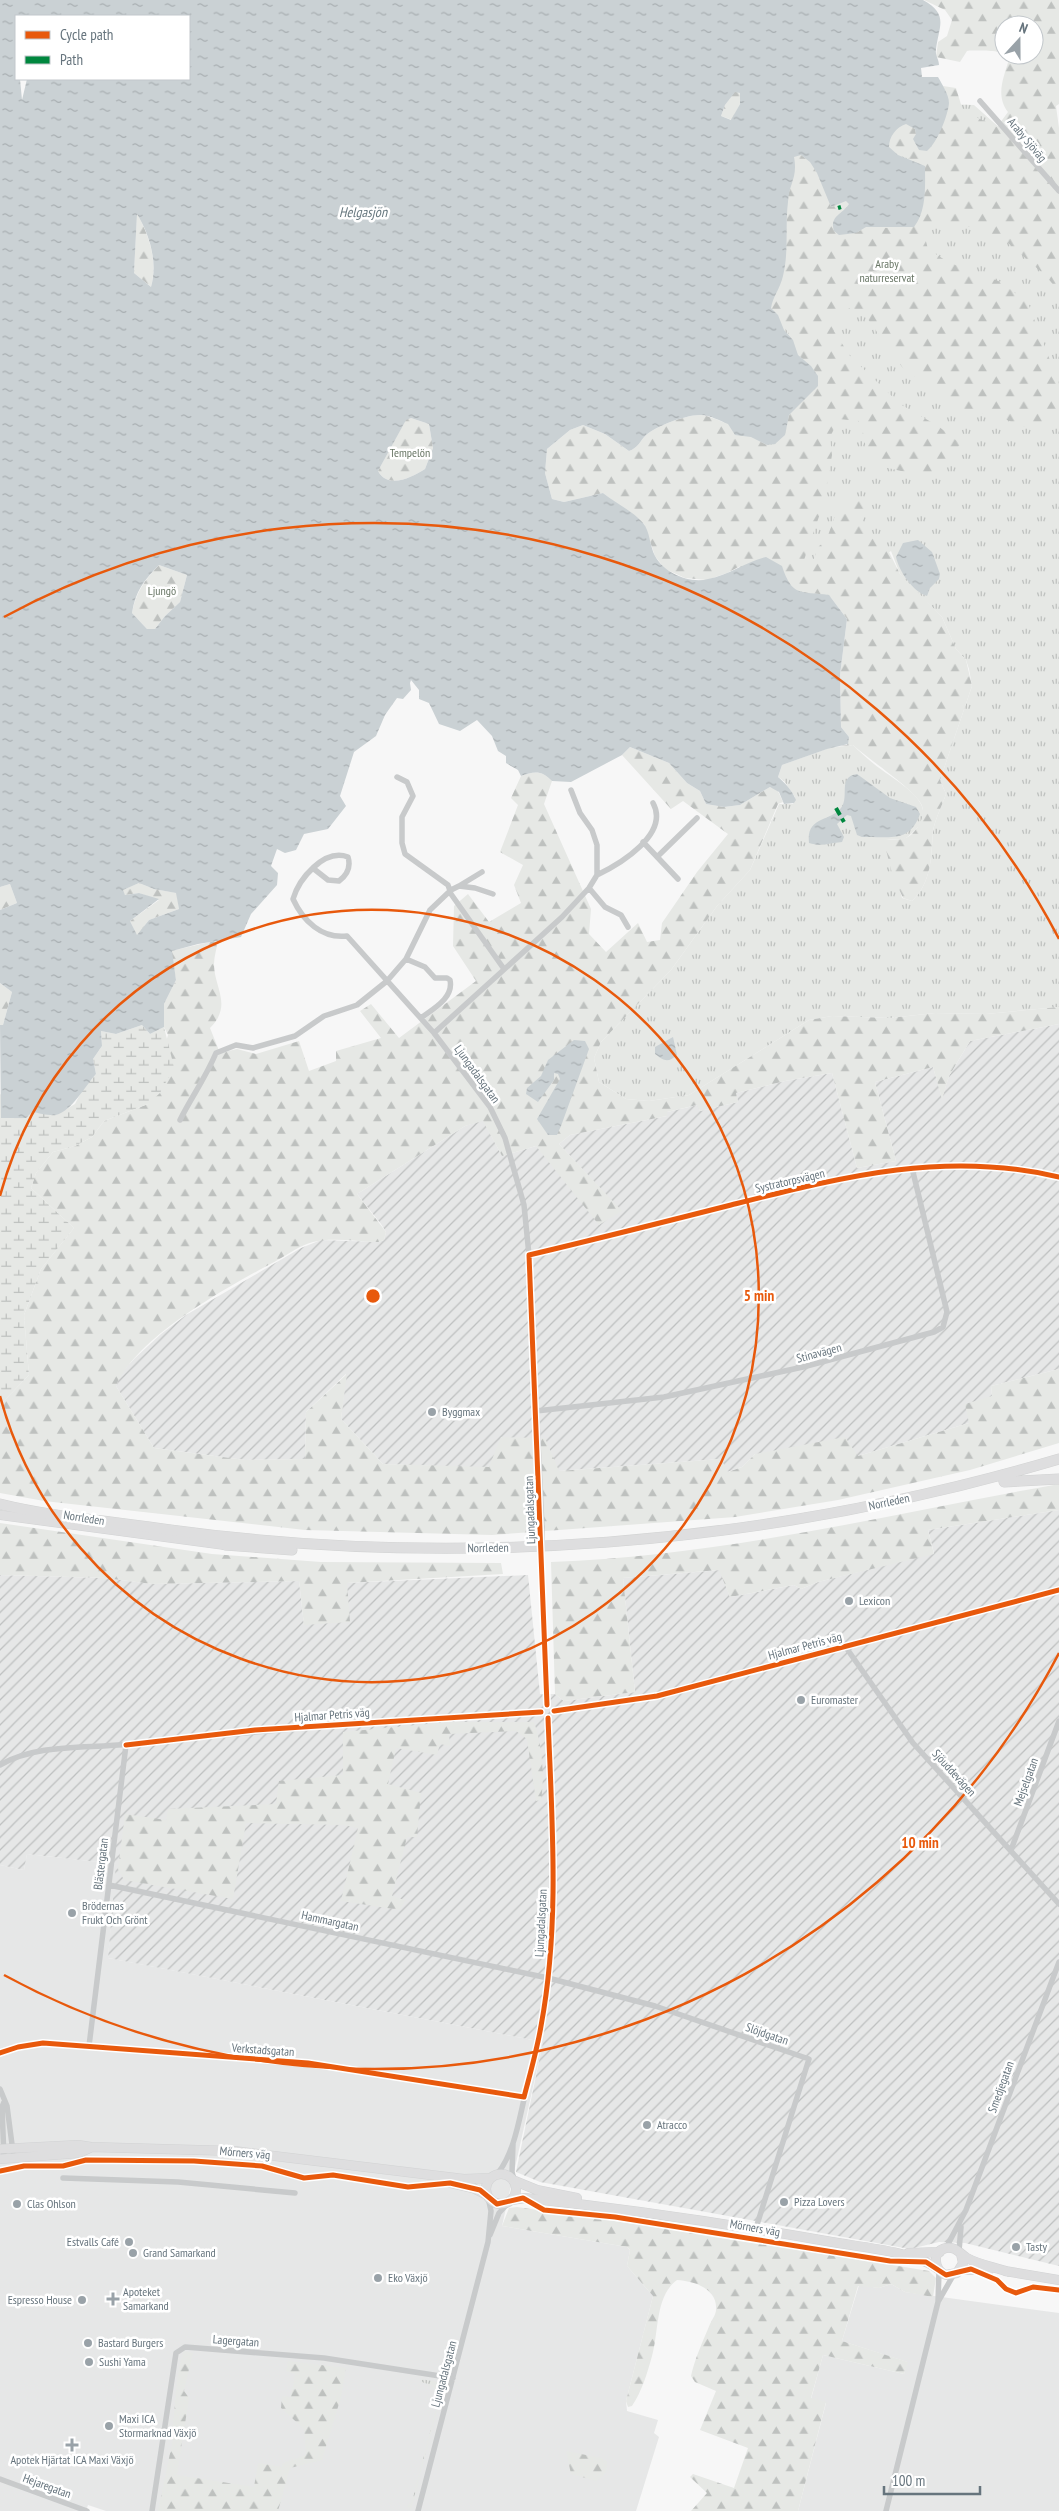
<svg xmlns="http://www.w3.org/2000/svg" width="1059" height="2511" font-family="'PT Sans Narrow',sans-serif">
  <defs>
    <pattern id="industrial-furrows" width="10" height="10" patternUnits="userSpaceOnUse" patternTransform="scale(1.25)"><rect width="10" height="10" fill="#e6e7e7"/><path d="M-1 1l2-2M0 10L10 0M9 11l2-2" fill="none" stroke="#bec0c0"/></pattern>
    <pattern id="grass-tufts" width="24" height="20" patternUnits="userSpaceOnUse" patternTransform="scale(1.25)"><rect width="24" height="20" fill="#e6e8e5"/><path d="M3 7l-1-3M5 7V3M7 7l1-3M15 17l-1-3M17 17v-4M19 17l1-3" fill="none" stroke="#bec1bf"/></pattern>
    <pattern id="forest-firs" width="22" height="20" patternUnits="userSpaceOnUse" patternTransform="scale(1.25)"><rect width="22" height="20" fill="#e6e8e5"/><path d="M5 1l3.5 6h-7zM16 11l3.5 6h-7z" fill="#bec1bf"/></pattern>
    <pattern id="wetland-marsh" width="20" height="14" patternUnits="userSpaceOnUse" patternTransform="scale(1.25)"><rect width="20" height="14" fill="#e6e8e5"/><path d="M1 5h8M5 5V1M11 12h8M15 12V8" fill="none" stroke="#bec1bf"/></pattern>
    <pattern id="water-ripples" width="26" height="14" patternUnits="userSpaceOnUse" patternTransform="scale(1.25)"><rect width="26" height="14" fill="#cad1d4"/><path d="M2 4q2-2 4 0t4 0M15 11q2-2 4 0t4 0" fill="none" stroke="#a8aeb1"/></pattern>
  </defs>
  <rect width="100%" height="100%" fill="#f7f7f7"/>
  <path fill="#e6e7e7" d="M27 1854 117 1864 108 1958 543 2042 502 2226 627 2247 630 2250 627 2266 653 2296 626 2401 627 2411 658 2420 654 2433 659 2437 636 2511H106L88 2505 86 2511H0V1865L24 1870Z
    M891 2284 905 2292 1059 2313V2511H798L826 2403 811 2399 823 2355 904 2374 907 2362 842 2341 859 2285 879 2288Z"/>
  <path fill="url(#industrial-furrows)" d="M1059 1024V1369L991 1386 992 1396 969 1423 858 1456 755 1454 742 1467 727 1472 721 1459 559 1471 383 1464 341 1419 346 1374 306 1412 305 1459 245 1460 154 1448 116 1386 121 1373 135 1358 161 1334 186 1315 301 1248 321 1240 378 1242 384 1240 386 1232 381 1224 357 1194 465 1126 483 1120 502 1156 536 1146 621 1211 559 1144 570 1135 667 1116V1112L698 1105 700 1111 738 1102 736 1093 785 1081 832 1073 857 1168 896 1161 875 1082 933 1067 942 1098 949 1076 970 1041Z
    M1059 1510V2266L965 2243 939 2242 910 2249 540 2182 516 2172 543 2042 108 1958 116 1864 27 1854 24 1870 0 1865V1575L105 1578 152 1584 299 1581 304 1625 346 1583 528 1575 540 1694H555L564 1701 635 1692 623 1578 720 1570 730 1597 794 1585 801 1589 818 1582 934 1553 928 1530Z"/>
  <path fill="url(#grass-tufts)" d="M948 104 974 105 1002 130 1059 196V1007L986 1014 935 1013 890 1018 832 1016 809 1020 689 1095 649 1101 626 1099 599 1082 594 1058 601 1042 671 970 717 906 750 870 779 804H793L795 797 784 781 778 777 782 765 829 748 853 745C862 754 872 763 882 770 908 789 948 810 903 840L886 839 902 898 912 901C932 882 931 857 933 831 935 819 942 806 946 794L940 780 972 686 969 669 966 660 956 649 942 617 908 584 900 574 891 551 817 607 740 571 692 130Z
    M421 2379 437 2382 442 2390 411 2509 407 2507 408 2504 411 2505 438 2402 433 2386 422 2382Z"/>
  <path fill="url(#forest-firs)" d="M924 0H1059V104L1056 106 1059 128V287L1056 288 1046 276 1008 243 974 226 957 229 933 221 924 234 928 249 948 262 1001 282 1028 303 1059 384V417L1032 427 1020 426 1001 417 959 410 902 367 862 311 850 308 837 314 834 331 850 356 900 404 938 426 961 444 927 477 875 465 862 437 864 426 859 421 839 419 830 437 832 455 824 502 804 560 807 563 813 561 819 546 826 541 840 502 853 497H865L867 504 861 525 864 532 871 537 884 542 900 574 942 617 956 649 966 660 972 686 940 780 946 794C942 806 935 819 933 831 931 857 932 882 912 901L903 898 892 873 884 842 886 839C899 841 909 840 917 828 921 822 925 814 922 806 918 792 867 758 853 745L833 747 847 745 849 737 841 727 840 675 847 619 829 595C800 591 792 597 782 566L750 561 727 573 707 580 685 578 665 569 655 556 644 524 603 493 564 502 552 499 545 473 547 449 570 430 583 425 605 434 629 451C638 448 640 441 646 435 656 426 688 414 701 415 710 416 720 421 728 424L735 435 751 437 767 445 775 444 785 435 789 415 818 386V376L811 366 798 355 793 339 771 309 772 297 780 287 784 274 788 195 797 170 794 157 801 155 810 162 817 173 831 207 848 202 849 206 842 210 856 233 866 227 888 228 924 206V164L898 155 889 147C889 137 896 127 906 124L915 129 916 134 933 146 949 103 943 86 956 88 963 111 997 127 1008 112C995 95 1004 77 1009 59L1006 55H1034V25H1004V53C1002 51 971 50 967 51L960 62 936 57 938 42 947 36 952 20 945 10Z
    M735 91 740 93V104L732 120 721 116 725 105Z
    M137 213C149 236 158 260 151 287L134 273Z
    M411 418 429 424 433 448 425 469C412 477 388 490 378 471L406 419Z
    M159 565 187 575 180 602 165 616 155 629H147L132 613C136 592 144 581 159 565Z
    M630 747 669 763 687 783 700 791 706 804 724 807 740 805 770 787 777 789 783 802 778 804 750 870 717 906 671 970 601 1042 594 1058 599 1082 626 1099 649 1101 689 1095 809 1020 832 1016 890 1018 935 1013 986 1014 1059 1007V1024L970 1041 949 1076 942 1099 933 1067 875 1082 896 1161 857 1168 832 1073 785 1081 736 1093 738 1102 700 1111 697 1105 667 1112V1116L570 1135 559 1144 622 1211 599 1225 536 1146 502 1156 483 1121 465 1126 357 1194 386 1232 384 1240 378 1242C357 1242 333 1237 313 1242 300 1245 287 1255 276 1261 229 1286 136 1337 116 1386L154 1448 245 1460 305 1459 306 1412 347 1374 341 1419 383 1464 489 1467 501 1437 545 1438 559 1471 721 1459 728 1472 742 1467 755 1454 845 1437 858 1456 969 1423 965 1404 992 1396 991 1386 1059 1369V1443L970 1470 838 1500 735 1517 492 1535 305 1530 44 1501 0 1493V1405L29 1375 24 1315 41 1269 74 1228 31 1188 36 1173 53 1152 75 1146 92 1137 104 1121 148 1104 168 1035 164 1027V1004L176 980 171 951 218 940C217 948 214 956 214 964 214 988 233 1005 210 1028L220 1053 237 1049 256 1054 299 1041 309 1071 336 1061V1051L381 1038 360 1011 371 1004 399 1038 476 981 453 946 454 906 468 894 489 922 521 903 514 885 523 865 500 852 518 805 511 798 521 776C534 771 542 770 552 781L544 804 591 909 589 934 606 952 638 923 647 942 660 940 662 923 697 872 728 834 683 801 671 809 622 755Z
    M139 883 154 889 177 893 179 909 149 920 137 936 130 921 159 900 139 893 125 895 122 890Z
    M10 884 17 903 0 910V887Z
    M0 983 12 992 3 1025H0Z
    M1059 1484V1510L928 1530 934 1554 818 1582 801 1589 794 1585 730 1597 719 1570 623 1578 635 1692 564 1701 555 1694 551 1562C723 1556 890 1514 1059 1484Z
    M0 1523 212 1554 321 1562 501 1563 503 1574 347 1583 350 1622 304 1625 299 1581 152 1584 105 1578 0 1575Z
    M448 1722H534C542 1744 545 1776 541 1800L536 1801 527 1739 516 1731 449 1734 450 1746 440 1744 437 1755 396 1748 388 1784 421 1793 417 1837H407L392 1896 405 1900 400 1910 341 1901 358 1828 343 1825 246 1823 233 1899 124 1880 118 1869 125 1814 166 1820 168 1809 276 1804 279 1781 343 1775V1732Z
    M517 2207 669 2229 929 2271 936 2278 933 2297 905 2292 891 2284 879 2288 858 2286 842 2341 908 2362 904 2374 823 2355 811 2398 826 2402 798 2511H691L707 2493 690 2477 693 2474 734 2488 748 2448 700 2430 716 2391 695 2382 691 2376C695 2358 703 2341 710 2324 712 2320 716 2314 716 2310 718 2288 693 2281 677 2280 655 2296 659 2332 652 2356 647 2374 642 2391 632 2406L628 2407 626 2401 653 2296 627 2266 630 2250 627 2247 502 2226 509 2208Z
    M184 2351 193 2353 184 2391 189 2398 177 2475 254 2487 258 2463 282 2467 283 2463 306 2455 304 2429 281 2408 282 2396 291 2397 295 2374 286 2371 288 2361 346 2368 341 2397 322 2460 290 2468 278 2511H158L174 2434H171C177 2407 174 2376 184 2351Z
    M566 2451 601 2458 607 2462C608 2472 604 2476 596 2481L571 2474Z"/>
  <path fill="url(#wetland-marsh)" d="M142 1025 150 1034 164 1027 174 1067 160 1093 148 1104 104 1121 92 1137 75 1146 53 1152 36 1173 31 1188 74 1228 41 1269 24 1315 29 1375 0 1405V1094L32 1112 56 1115 75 1104 82 1090 96 1074 93 1059 102 1046 101 1031 116 1034Z"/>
  <path fill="url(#water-ripples)" fill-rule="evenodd" d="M0 0H923C949 14 939 26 936 49 935 56 939 59 939 65L921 68 922 77H938C942 84 949 95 949 103 948 116 937 143 927 151L919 150 913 139 916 134 915 129 906 124C896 127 889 137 889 147L898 155 925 166C925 185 927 211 914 227H866L856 233 839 235 834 231C829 216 843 214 849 204L846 201 831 207 817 173 810 162 801 155 794 157C798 178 789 183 788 202 785 226 789 252 783 276 780 289 773 296 771 308L778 315 784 330 793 340 798 355 811 366 818 376V386L789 415 785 435 775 444 767 445 751 437 735 435 728 424C720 421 710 415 701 415 688 414 656 426 646 435 640 441 638 448 629 451L605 434 583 425 570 430 547 449 545 473 552 499 564 502 603 493C615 503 633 511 643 523 650 531 650 547 655 556 664 573 690 584 708 579 729 575 746 562 766 557L782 566C792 597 800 591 829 595L847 619 840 675 841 727 849 737 848 744 827 749 782 765 778 777C785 783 792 790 796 800L794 803 784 804 779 792 770 787 740 805 724 807 706 804 700 791 687 783 669 763 630 747 622 755 571 782 552 781C542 770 534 771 521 776L518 770 506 763V756L498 751 492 736 477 720 460 731 439 724 429 703 419 699V690L411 680 410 683 411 690 403 699 397 698 385 715 376 736 354 752 340 796 346 806 328 829 304 834 296 850 285 853 277 849 271 866 278 873 277 885 251 914 241 937 198 944 172 951 176 980 164 1004V1027L150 1034 142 1025 116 1034 101 1031 102 1046 93 1059 96 1074C85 1086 72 1111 56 1115 49 1116 39 1113 32 1112L26 1118H1L0 1025H3L12 992 0 983V910L17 903 10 884 0 887ZM16 16H189V79H27L22 100 20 79H16ZM735 92 740 93V104L731 120 721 116 725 105ZM137 214C150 235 158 263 151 287L134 273ZM411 418 429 424 433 448 425 469C412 477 388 490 378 471L406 420ZM159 565 187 575 180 602 165 616 155 629H147L132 613C135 592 144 580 159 565ZM139 883 154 889 176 893 179 909 149 920 137 935 130 921 159 899 139 893 125 895 123 890Z
    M918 540 932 552 940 574 939 579 930 588 927 596C913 592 899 571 896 557L903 543Z
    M857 774 890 798 916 807 920 814C909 844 890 836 862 837L857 835 851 816 847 815 837 824 844 837 842 842C830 843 821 847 809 843 806 816 830 822 841 808 850 796 837 777 857 774Z
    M673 1037 677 1055C668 1063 664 1061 655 1054V1047Z
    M574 1040 585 1041 589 1049 561 1126 557 1135H548L537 1119 560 1079 558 1074 554 1073V1080L538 1102 526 1094 527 1088 541 1076 548 1060Z"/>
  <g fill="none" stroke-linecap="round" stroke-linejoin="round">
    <defs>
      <path id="secondary" d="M0 2149 78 2145 91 2147 234 2151 464 2179 490 2178
        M0 2159 79 2153 90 2148
        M486 2189a15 15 0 1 1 30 0a15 15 0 1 1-30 0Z
        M515 2181 537 2190 577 2198
        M451 2183 473 2188 487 2195
        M512 2200 525 2198C628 2209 730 2224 832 2242 860 2247 917 2252 938 2269
        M908 2253 940 2252
        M961 2254 963 2263 957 2273 946 2275C934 2270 931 2251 946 2248 956 2246 960 2254 967 2258 979 2265 995 2267 1009 2272
        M960 2270H989
        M1005 2271 1059 2280"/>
      <path id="primary" d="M0 1515 225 1545"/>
      <path id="trunk" d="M1004 1482 1059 1479
        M0 1504C48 1516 100 1520 149 1527 453 1571 764 1546 1059 1459
        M225 1545 292 1550"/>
    </defs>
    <use href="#secondary" stroke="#d2d3d4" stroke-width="10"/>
    <use href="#primary" stroke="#d2d3d4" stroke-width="10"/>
    <use href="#trunk" stroke="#d2d3d3" stroke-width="11"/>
    <path stroke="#c8cacb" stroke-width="5.5" d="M980 101 1059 191
      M397 777 407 782 413 796 402 817V843L405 854 448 885 451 894 504 969
      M643 842 678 879
      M657 857 697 818
      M314 869 328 880 339 881C347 875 351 867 348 857 324 848 299 879 293 899 303 921 322 939 347 936L434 1033 490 1107 505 1138 524 1205 529 1255 542 1527
      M597 875C620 864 670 834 653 803
      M459 886 482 872
      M589 888 605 907 621 915 628 927
      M406 959 425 967 435 978H447L450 980C454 998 433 1009 421 1018
      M434 1033 562 917 589 888 597 875V845L592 830 580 813 571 790
      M180 1120C192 1096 205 1079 216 1053L236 1045 253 1048 295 1036 324 1016 357 1005 387 981 406 959 430 910 451 890 459 886 475 888 493 894
      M529 1255C597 1239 664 1222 731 1205 842 1177 945 1150 1059 1177
      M536 1411 664 1397 803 1367 934 1332 943 1327 947 1312 912 1168
      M542 1573 547 1705
      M845 1646 913 1743 1059 1904
      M554 1711 657 1696 1059 1590
      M0 1765C39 1743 86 1749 129 1744 266 1730 403 1719 541 1712
      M1011 1850 1059 1721
      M109 1885 548 1978 655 2006 809 2059 756 2228
      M89 2046 126 1745
      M0 2053 18 2047 43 2043 308 2063 524 2097
      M0 2089 7 2106 13 2152
      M513 2144 512 2172 514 2180
      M4 2158 2 2107 4 2102
      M498 2173C514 2153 519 2120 525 2095 539 2035 552 1974 553 1912 555 1847 551 1783 548 1718
      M63 2178 178 2182 295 2193
      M490 2235 499 2213 510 2201
      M946 2248 966 2210 1059 1962
      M959 2251 961 2227
      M938 2302 954 2274
      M0 2479 87 2511
      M152 2511 176 2353 185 2347 324 2358 453 2378
      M418 2511 488 2242 491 2211 488 2197
      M886 2511 938 2302 939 2271"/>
    <use href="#secondary" stroke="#dededf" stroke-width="9"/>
    <use href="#primary" stroke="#dededf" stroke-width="9"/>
    <use href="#trunk" stroke="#dededf" stroke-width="10"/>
    <path stroke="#c8cacb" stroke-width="5.5" d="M542 1527V1573"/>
    <path stroke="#00873e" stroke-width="4" stroke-dasharray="8 4" stroke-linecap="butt" d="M838 208 841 207
      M836 808 844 822"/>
    <defs>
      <path id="cycleway" d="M547 1705 529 1255C597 1239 664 1222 731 1205 842 1177 945 1150 1059 1177
        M554 1711 657 1696 1059 1590
        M126 1745 255 1730 541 1712
        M0 2053 18 2047 43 2043 308 2063 524 2097C530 2074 537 2050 541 2026 560 1925 552 1821 548 1718
        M0 2171 24 2166H63L86 2160 194 2161 262 2166 304 2178 333 2175 408 2187 450 2183 480 2190 497 2204 523 2198 544 2210 615 2217 890 2261 926 2262 946 2275 971 2269 997 2280 1006 2289 1016 2293 1033 2287 1059 2290"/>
    </defs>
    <use href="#cycleway" stroke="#fff" stroke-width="8"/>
    <use href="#cycleway" stroke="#e8590c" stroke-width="5"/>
  </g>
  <g fill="none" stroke="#e8590c" stroke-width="2.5">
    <path d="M0 1196A386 386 0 1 1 0 1396"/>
    <path d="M1059 1653A773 773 0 0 1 4 1975M4 617A773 773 0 0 1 1059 939"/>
  </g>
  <g fill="#99a2a8" stroke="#fff" stroke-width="2">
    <circle cx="432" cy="1412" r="5"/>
    <circle cx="849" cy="1601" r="5"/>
    <circle cx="801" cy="1700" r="5"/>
    <circle cx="72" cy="1913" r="5"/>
    <circle cx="647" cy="2125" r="5"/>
    <circle cx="784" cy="2202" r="5"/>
    <circle cx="17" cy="2204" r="5"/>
    <circle cx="129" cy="2242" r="5"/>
    <circle cx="1016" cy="2247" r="5"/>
    <circle cx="133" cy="2253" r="5"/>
    <circle cx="378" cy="2278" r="5"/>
    <path d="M110.5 2291.5h5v5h5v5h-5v5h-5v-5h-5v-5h5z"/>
    <circle cx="82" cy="2300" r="5"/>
    <circle cx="88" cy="2343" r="5"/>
    <circle cx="89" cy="2362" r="5"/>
    <circle cx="109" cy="2426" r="5"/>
    <path d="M69.5 2437.5h5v5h5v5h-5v5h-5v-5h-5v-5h5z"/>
  </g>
  <g text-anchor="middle" stroke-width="5" stroke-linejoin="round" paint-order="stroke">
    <g font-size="12" fill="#66747d" stroke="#fff">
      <text transform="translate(1027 140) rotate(50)" y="4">Araby Sjöväg</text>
      <text transform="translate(477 1074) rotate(54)" y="4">Ljungadalsgatan</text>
      <text transform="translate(790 1181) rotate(-13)" y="4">Systratorpsvägen</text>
      <text transform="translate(819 1353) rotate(-15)" y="4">Stinavägen</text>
      <text transform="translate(889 1502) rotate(-12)" y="4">Norrleden</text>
      <text transform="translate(530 1510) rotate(-92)" y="4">Ljungadalsgatan</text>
      <text transform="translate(84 1518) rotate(9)" y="4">Norrleden</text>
      <text transform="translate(488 1548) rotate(-1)" y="4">Norrleden</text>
      <text transform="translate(805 1646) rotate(-15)" y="4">Hjalmar Petris väg</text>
      <text transform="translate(332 1715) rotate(-4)" y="4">Hjalmar Petris väg</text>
      <text transform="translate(954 1773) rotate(48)" y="4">Sjöuddevägen</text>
      <text transform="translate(1026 1782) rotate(-70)" y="4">Mejselgatan</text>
      <text transform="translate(101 1864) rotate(-83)" y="4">Blästergatan</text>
      <text transform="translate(330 1921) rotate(12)" y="4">Hammargatan</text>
      <text transform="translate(541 1923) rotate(-87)" y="4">Ljungadalsgatan</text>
      <text transform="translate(767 2034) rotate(19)" y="4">Slöjdgatan</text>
      <text transform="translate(263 2050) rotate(4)" y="4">Verkstadsgatan</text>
      <text transform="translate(1001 2087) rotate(-70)" y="4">Smedjegatan</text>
      <text transform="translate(245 2153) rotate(5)" y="4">Mörners väg</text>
      <text transform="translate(755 2228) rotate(10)" y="4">Mörners väg</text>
      <text transform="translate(236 2341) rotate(4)" y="4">Lagergatan</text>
      <text transform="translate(444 2374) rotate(-75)" y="4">Ljungadalsgatan</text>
      <text transform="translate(47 2486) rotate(20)" y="4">Hejaregatan</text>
    </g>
    <g font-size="12" fill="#687665" stroke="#fff">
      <text x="887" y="268">Araby<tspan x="887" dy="14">naturreservat</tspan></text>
      <text x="410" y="457">Tempelön</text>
      <text x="162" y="595">Ljungö</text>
    </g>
    <g font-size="12" fill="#66747d" stroke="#fff" text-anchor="start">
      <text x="442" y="1416">Byggmax</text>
      <text x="859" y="1605">Lexicon</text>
      <text x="811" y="1704">Euromaster</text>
      <text x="82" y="1910">Brödernas<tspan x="82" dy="14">Frukt Och Grönt</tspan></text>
      <text x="657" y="2129">Atracco</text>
      <text x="794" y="2206">Pizza Lovers</text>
      <text x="27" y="2208">Clas Ohlson</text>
      <text x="119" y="2246" text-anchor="end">Estvalls Café</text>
      <text x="1026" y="2251">Tasty</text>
      <text x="143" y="2257">Grand Samarkand</text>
      <text x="388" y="2282">Eko Växjö</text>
      <text x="123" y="2296">Apoteket<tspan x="123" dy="14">Samarkand</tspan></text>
      <text x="72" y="2304" text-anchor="end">Espresso House</text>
      <text x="98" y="2347">Bastard Burgers</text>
      <text x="99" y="2366">Sushi Yama</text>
      <text x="119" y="2423">Maxi ICA<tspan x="119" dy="14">Stormarknad Växjö</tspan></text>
      <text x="72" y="2464" text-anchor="middle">Apotek Hjärtat ICA Maxi Växjö</text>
    </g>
    <g font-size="14" font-style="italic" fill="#67787f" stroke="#fff">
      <text x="363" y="217">Helgasjön</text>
    </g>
  </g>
  <circle cx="373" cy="1296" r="8" fill="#e8590c" stroke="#fff" stroke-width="2.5"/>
  <g font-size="15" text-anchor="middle" font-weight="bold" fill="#e8590c" stroke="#fff" stroke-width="5" stroke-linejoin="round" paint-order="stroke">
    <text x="759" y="1301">5 min</text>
    <text x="920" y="1848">10 min</text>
  </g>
  <rect x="15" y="15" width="175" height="65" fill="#ffffff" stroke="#c2c7cb"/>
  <rect x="25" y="31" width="25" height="8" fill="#e8590c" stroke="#c2c7cb"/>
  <text x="60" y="40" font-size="15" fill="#66747d">Cycle path</text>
  <rect x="25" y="56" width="25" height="8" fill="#00873e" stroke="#c2c7cb"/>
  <text x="60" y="65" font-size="15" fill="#66747d">Path</text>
  <g transform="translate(1019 40) rotate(21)"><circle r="24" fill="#ffffff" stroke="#c2c7cb"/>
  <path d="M0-4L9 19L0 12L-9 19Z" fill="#99a2a8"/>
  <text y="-8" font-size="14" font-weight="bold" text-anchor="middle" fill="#66747d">N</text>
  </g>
  <path d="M884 2486v8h96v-8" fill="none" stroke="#66747d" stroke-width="2.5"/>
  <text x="892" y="2486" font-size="15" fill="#66747d" stroke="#ffffff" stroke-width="4" paint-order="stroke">100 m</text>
</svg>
